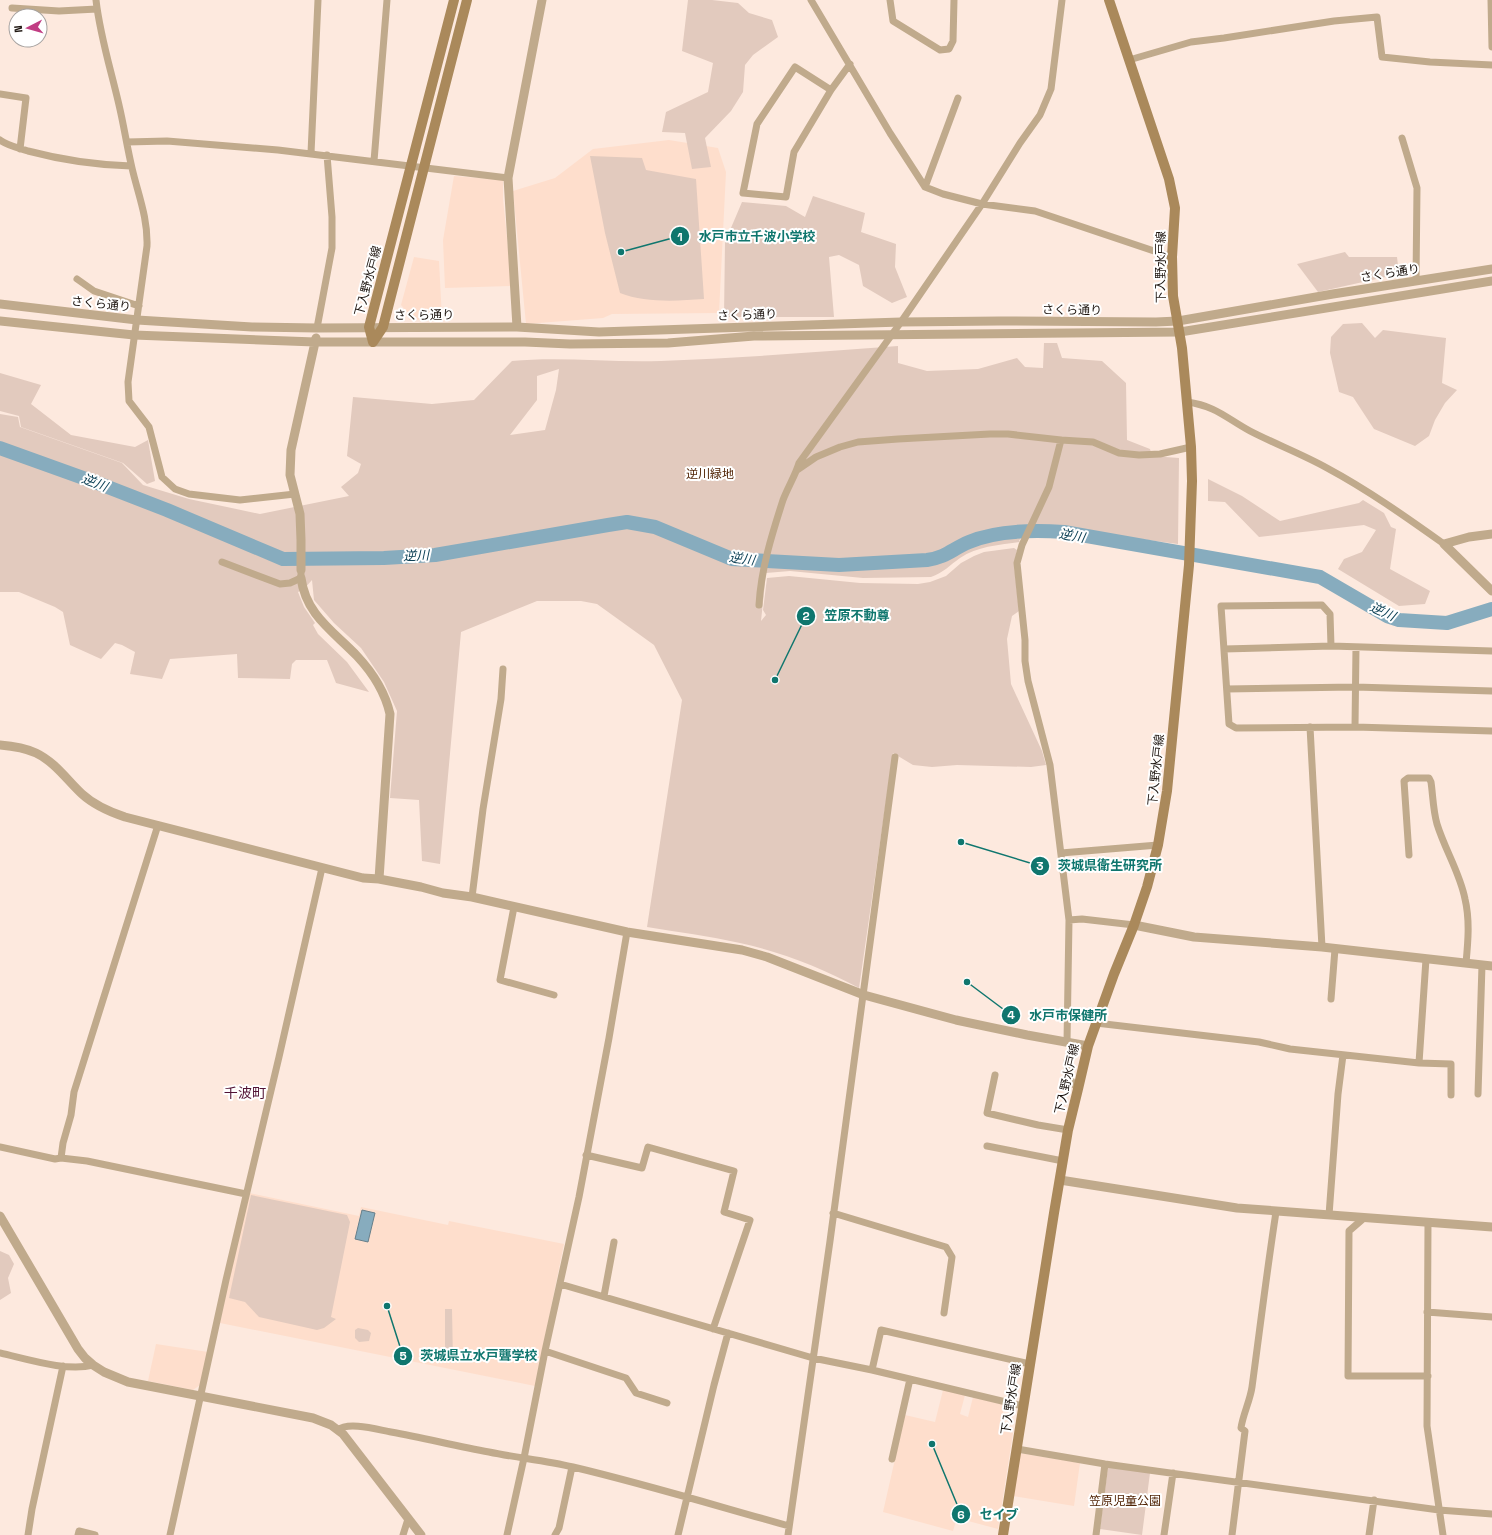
<svg xmlns="http://www.w3.org/2000/svg" width="1492" height="1535" font-family="'Space Grotesk','Noto Sans JP',sans-serif">
  <rect width="100%" height="100%" fill="#fde9de"/>
  <path fill="#fedecc" d="M669 140 718 148 726 172 719 313 612 314 603 318 526 324 513 191 555 178 593 149Z
    M454 176 503 180V199L512 286 445 288 443 240Z
    M414 257 439 261 442 319 409 320 408 313 401 305Z
    M249 1193 359 1216 361 1207 448 1225 449 1221 564 1244 535 1386 220 1323 227 1289Z
    M156 1344 208 1352 200 1385 193 1390 148 1381Z
    M943 1390 965 1395 960 1414 968 1417 973 1397 1004 1405 1000 1431 1013 1433 998 1529 957 1518 953 1531 883 1512 905 1415 935 1422Z
    M1019 1453 1080 1463 1074 1506 1013 1496Z"/>
  <path fill="#e2cabe" fill-rule="evenodd" d="M688 0H712L738 3 749 13 772 20 778 37 753 55 745 65 743 92 731 111 705 138 711 167 692 169 685 133 662 132 666 112 708 92 713 63 682 51Z
    M590 156 642 158 646 170 696 179 704 299C677 301 645 303 620 293L605 233Z
    M813 196 865 213 861 232 896 244 895 267 907 297 892 303 863 286 859 265 839 255 829 257 834 317H724L725 242 742 202 786 206 805 217Z
    M1345 252 1349 257H1397L1399 274 1318 292 1297 264Z
    M1362 323 1375 338 1383 330 1446 338 1442 383 1457 390 1445 403 1435 420 1429 436 1415 446 1374 429 1353 397 1339 392 1330 353 1331 337 1343 324Z
    M1044 343H1057L1062 358 1102 361 1126 383 1127 440 1150 449 1152 456 1179 458 1178 544 1028 524 1019 541 1020 542C999 545 978 546 960 558 950 565 943 573 931 577L863 578 790 571 766 573 761 621 766 615 763 610 767 578 789 576 860 583 918 584 930 582 946 576 961 563 974 556 984 552 1014 548 1017 550 1014 564 1019 611 1012 616 1007 639 1011 684 1042 751 1046 765 1031 767 957 765 932 767 913 765 893 753 859 988C822 968 781 952 740 943 709 936 678 932 647 927L682 700 654 645 597 604 581 601H537L461 632 440 864 422 861 419 800 390 798 397 711 384 682 361 648 334 623 314 600 312 580 304 589 298 592 304 607 315 623 313 625 318 634 347 662 369 692 336 683 327 660H296L292 664 290 679 238 678 237 654 170 659 162 679 130 674 135 652 122 645 115 643 101 659 70 645 63 612 55 607 19 592H0V414L18 417 20 427 122 463 143 485 189 499 260 514 349 496 341 487 358 473 361 464 347 456 353 397 432 404 474 400 512 361C561 356 611 363 661 361 740 358 819 352 898 346V363L927 371 978 369 1017 358 1025 367 1043 368ZM559 369 556 390 545 430 510 435 537 400V376Z
    M0 373 41 385 31 404 71 435 135 447 148 440 155 481 147 484 123 463 21 427 19 416 0 411Z
    M1208 479 1242 496 1280 521 1359 503 1363 500 1384 513 1391 527 1396 529 1390 569 1430 591 1425 604 1399 606 1338 569 1344 559 1362 552 1376 530 1364 525 1259 537 1225 502 1208 501Z
    M251 1195 347 1215 350 1222 331 1317 336 1319 324 1328 317 1330 259 1317 245 1302 229 1298Z
    M0 1251 9 1255 14 1264 8 1278 11 1293 0 1300Z
    M445 1309H452L453 1361H445Z
    M358 1328 368 1330 371 1333 369 1341 359 1342 355 1338V1330Z
    M1108 1467 1150 1473 1142 1535 1100 1529Z"/>
  <path fill="#87acbe" stroke="#677f8a" d="M362 1210 375 1213 368 1242 355 1239Z"/>
  <g fill="none" stroke-linecap="round" stroke-linejoin="round">
    <path stroke="#87acbe" stroke-width="14" d="M0 448 100 484 167 510 283 559 384 558 435 555 608 525 627 522 655 527 732 559 839 565 927 560C947 557 952 549 969 542 997 530 1034 530 1064 532L1320 577 1387 616 1399 620 1447 623 1492 609"/>
    <path stroke="#c0aa8c" stroke-width="7" d="M96 0C100 36 111 70 119 105 124 126 127 147 132 168 138 194 148 218 147 246L128 382 129 401 149 427 162 477 175 489 189 494 240 500 295 494
      M811 0 890 133 925 187 943 194 982 204 1035 211 1172 257
      M890 0 893 21 940 50 949 49 953 41 954 0
      M1491 0 1492 47
      M12 8 59 11 97 9
      M1129 60 1191 42 1224 38 1334 21 1377 17 1382 57 1430 62 1492 65
      M831 90 795 67 757 124 743 193 786 197 794 152 831 90 850 64
      M0 94 26 98 20 149
      M1402 138 1417 188 1416 281
      M0 140C8 146 19 148 28 151 62 160 96 165 131 166
      M127 142 167 141 278 150 508 178
      M311 153 318 0
      M374 161 387 0
      M925 187 958 98
      M77 279 94 291 139 306
      M317 328 332 248V217L327 155
      M1187 402C1216 406 1226 418 1250 431 1275 444 1302 454 1327 468 1368 490 1406 517 1444 544
      M1061 440 1049 487 1022 545 1017 563 1025 640V661L1028 681 1050 765 1069 920 1067 1042
      M797 470 816 457 840 447 858 442 898 439 990 434H1008L1061 440 1093 442 1119 453 1139 455 1160 454 1191 447
      M222 562 280 584 290 583 301 578V574
      M759 605C761 569 772 534 783 500 788 487 796 474 799 463L901 322 982 204 1020 143 1040 115 1051 89 1062 0
      M1331 646 1330 614 1322 605 1221 606 1229 724 1236 728 1355 727 1492 731
      M1224 649 1331 646 1492 651
      M1227 689 1355 687 1492 691
      M1310 727 1322 947
      M1355 727 1356 647
      M1061 853 1158 845
      M1409 855 1404 781 1408 778H1429L1431 782C1433 796 1433 810 1437 824 1445 850 1460 873 1465 899 1470 920 1468 942 1466 963
      M472 897 483 809 501 699 503 669
      M514 907 500 980 554 995
      M1069 920 1082 919 1134 925
      M1331 999 1335 949
      M1096 1023 1259 1042 1290 1049 1419 1063 1451 1064V1095
      M1067 1061C1067 1075 1068 1078 1078 1089
      M1419 1063 1426 959
      M995 1075 987 1113 1038 1125 1068 1130
      M1478 1094 1482 965
      M987 1146 1063 1161
      M0 1147 55 1159 61 1158 87 1161 246 1194
      M586 1155 642 1168 648 1147 734 1171 724 1212 750 1220 713 1329
      M61 1158 63 1143 71 1115 74 1092 158 825
      M833 1213 946 1247 952 1257 944 1313
      M1329 1215 1338 1094 1343 1055
      M1364 1218 1349 1231 1348 1376H1428
      M1428 1222 1427 1426 1443 1535
      M560 1284 813 1358 872 1370 1023 1406
      M604 1296 614 1242
      M1427 1312 1492 1317
      M545 1351 626 1378 636 1393 667 1403
      M0 1353C27 1359 67 1372 93 1365
      M872 1370 881 1330 1030 1364
      M338 1430C348 1421 379 1430 391 1432 424 1438 456 1446 489 1452 517 1458 545 1460 573 1467 645 1484 717 1506 789 1526
      M1017 1449 1105 1464 1439 1510 1492 1514
      M892 1459 910 1379
      M28 1535 32 1509 63 1366
      M78 1535 79 1531 95 1535
      M170 1535 226 1280 279 1057 322 868
      M403 1535 408 1519
      M507 1535 524 1458 545 1351 579 1197 609 1038 627 932
      M555 1535 559 1528 572 1467
      M678 1535 714 1385 728 1333
      M788 1535 830 1241 895 757
      M1096 1535 1105 1464
      M1164 1535 1173 1473
      M1232 1535 1245 1431 1241 1428C1243 1414 1250 1401 1252 1387 1260 1328 1267 1270 1276 1212
      M1369 1535 1374 1500"/>
    <path stroke="#c0aa8c" stroke-width="9" d="M0 304 137 320 252 327 317 328 517 327 599 332 901 322 1000 321 1156 322 1178 321 1333 294 1492 269
      M0 321 134 335 315 342H525L570 344 668 343 754 336 1180 332 1492 281
      M517 327 508 178 542 0
      M1492 534 1469 537 1444 544 1492 591
      M301 570V540L300 514 290 475 291 450 316 338
      M301 578C306 615 333 631 357 656 372 672 385 692 390 714L379 879
      M0 745C12 746 25 748 36 753 55 762 67 780 82 794 94 805 110 812 125 817L363 878 379 879 421 887 443 893 472 897 627 932 742 950 767 957 864 995 956 1020 1027 1035 1088 1046
      M1134 925 1194 937 1322 947 1492 966
      M1060 1180 1237 1208 1492 1227
      M0 1216 78 1349 85 1358 93 1365 104 1372 128 1382 313 1418 331 1425 343 1434 421 1535"/>
    <path stroke="#aa895b" stroke-width="10" d="M373 342 383 327 467 0
      M373 342 369 327 454 0
      M1003 1535 1054 1213 1068 1130 1078 1089 1088 1046 1114 974 1134 925 1147 887 1158 845 1167 791 1189 565 1192 481 1191 447 1182 348 1173 296 1172 257 1175 208 1169 179 1109 0"/>
  </g>
  <g text-anchor="middle" stroke-width="4" stroke-linejoin="round" paint-order="stroke">
    <g font-size="12" fill="#1d1510" stroke="#fff">
      <text transform="translate(1161 267) rotate(-90)" y="4">下入野水戸線</text>
      <text transform="translate(1390 273) rotate(-9)" y="4">さくら通り</text>
      <text transform="translate(368 281) rotate(-75)" y="4">下入野水戸線</text>
      <text transform="translate(101 304) rotate(6)" y="4">さくら通り</text>
      <text transform="translate(1072 310) rotate(1)" y="4">さくら通り</text>
      <text x="424" y="319">さくら通り</text>
      <text transform="translate(747 315) rotate(-2)" y="4">さくら通り</text>
      <text transform="translate(1156 770) rotate(-84)" y="4">下入野水戸線</text>
      <text transform="translate(1067 1079) rotate(-77)" y="4">下入野水戸線</text>
      <text transform="translate(1011 1399) rotate(-81)" y="4">下入野水戸線</text>
    </g>
    <g font-size="12" fill="#502304" stroke="#fff">
      <text x="710" y="478">逆川緑地</text>
      <text x="1125" y="1505">笠原児童公園</text>
    </g>
    <g font-size="13" font-style="italic" fill="#0e4156" stroke="#fff">
      <text transform="translate(95 482) rotate(21)" y="5">逆川</text>
      <text transform="translate(1072 535) rotate(10)" y="5">逆川</text>
      <text transform="translate(416 555) rotate(-2)" y="5">逆川</text>
      <text transform="translate(742 558) rotate(8)" y="5">逆川</text>
      <text transform="translate(1383 611) rotate(25)" y="5">逆川</text>
    </g>
    <g font-size="14" fill="#511235" stroke="#fff">
      <text x="245" y="1098">千波町</text>
    </g>
  </g>
  <path fill="none" stroke="#0f766e" stroke-width="1.5" d="M621 252L680 236M775 680L806 616M961 842L1040 866M967 982L1011 1015M387 1306L403 1356M932 1444L961 1514"/>
  <g fill="#0f766e" stroke="#fff" stroke-width="1.5">
    <circle cx="621" cy="252" r="4"/>
    <circle cx="775" cy="680" r="4"/>
    <circle cx="961" cy="842" r="4"/>
    <circle cx="967" cy="982" r="4"/>
    <circle cx="387" cy="1306" r="4"/>
    <circle cx="932" cy="1444" r="4"/>
    <circle cx="680" cy="236" r="10"/>
    <circle cx="806" cy="616" r="10"/>
    <circle cx="1040" cy="866" r="10"/>
    <circle cx="1011" cy="1015" r="10"/>
    <circle cx="403" cy="1356" r="10"/>
    <circle cx="961" cy="1514" r="10"/>
  </g>
  <g font-size="12" text-anchor="middle" font-weight="bold" fill="#fff">
    <text x="680" y="241">1</text>
    <text x="806" y="620">2</text>
    <text x="1040" y="870">3</text>
    <text x="1011" y="1019">4</text>
    <text x="403" y="1360">5</text>
    <text x="961" y="1519">6</text>
  </g>
  <g font-size="13" text-anchor="middle" font-weight="bold" fill="#0f766e" stroke="#fff" stroke-width="4" stroke-linejoin="round" paint-order="stroke">
    <text x="757" y="241">水戸市立千波小学校</text>
    <text x="857" y="620">笠原不動尊</text>
    <text x="1110" y="870">茨城県衛生研究所</text>
    <text x="1068" y="1020">水戸市保健所</text>
    <text x="479" y="1360">茨城県立水戸聾学校</text>
    <text x="999" y="1519">セイブ</text>
  </g>
  <g transform="translate(28 28) rotate(264)"><circle r="19" fill="#ffffff" stroke="#a5a19f"/>
  <path d="M0-3L7 15L0 10L-7 15Z" fill="#c13d83"/>
  <text y="-6" font-size="11" font-weight="bold" text-anchor="middle" fill="#1d1510">N</text>
  </g>
</svg>
